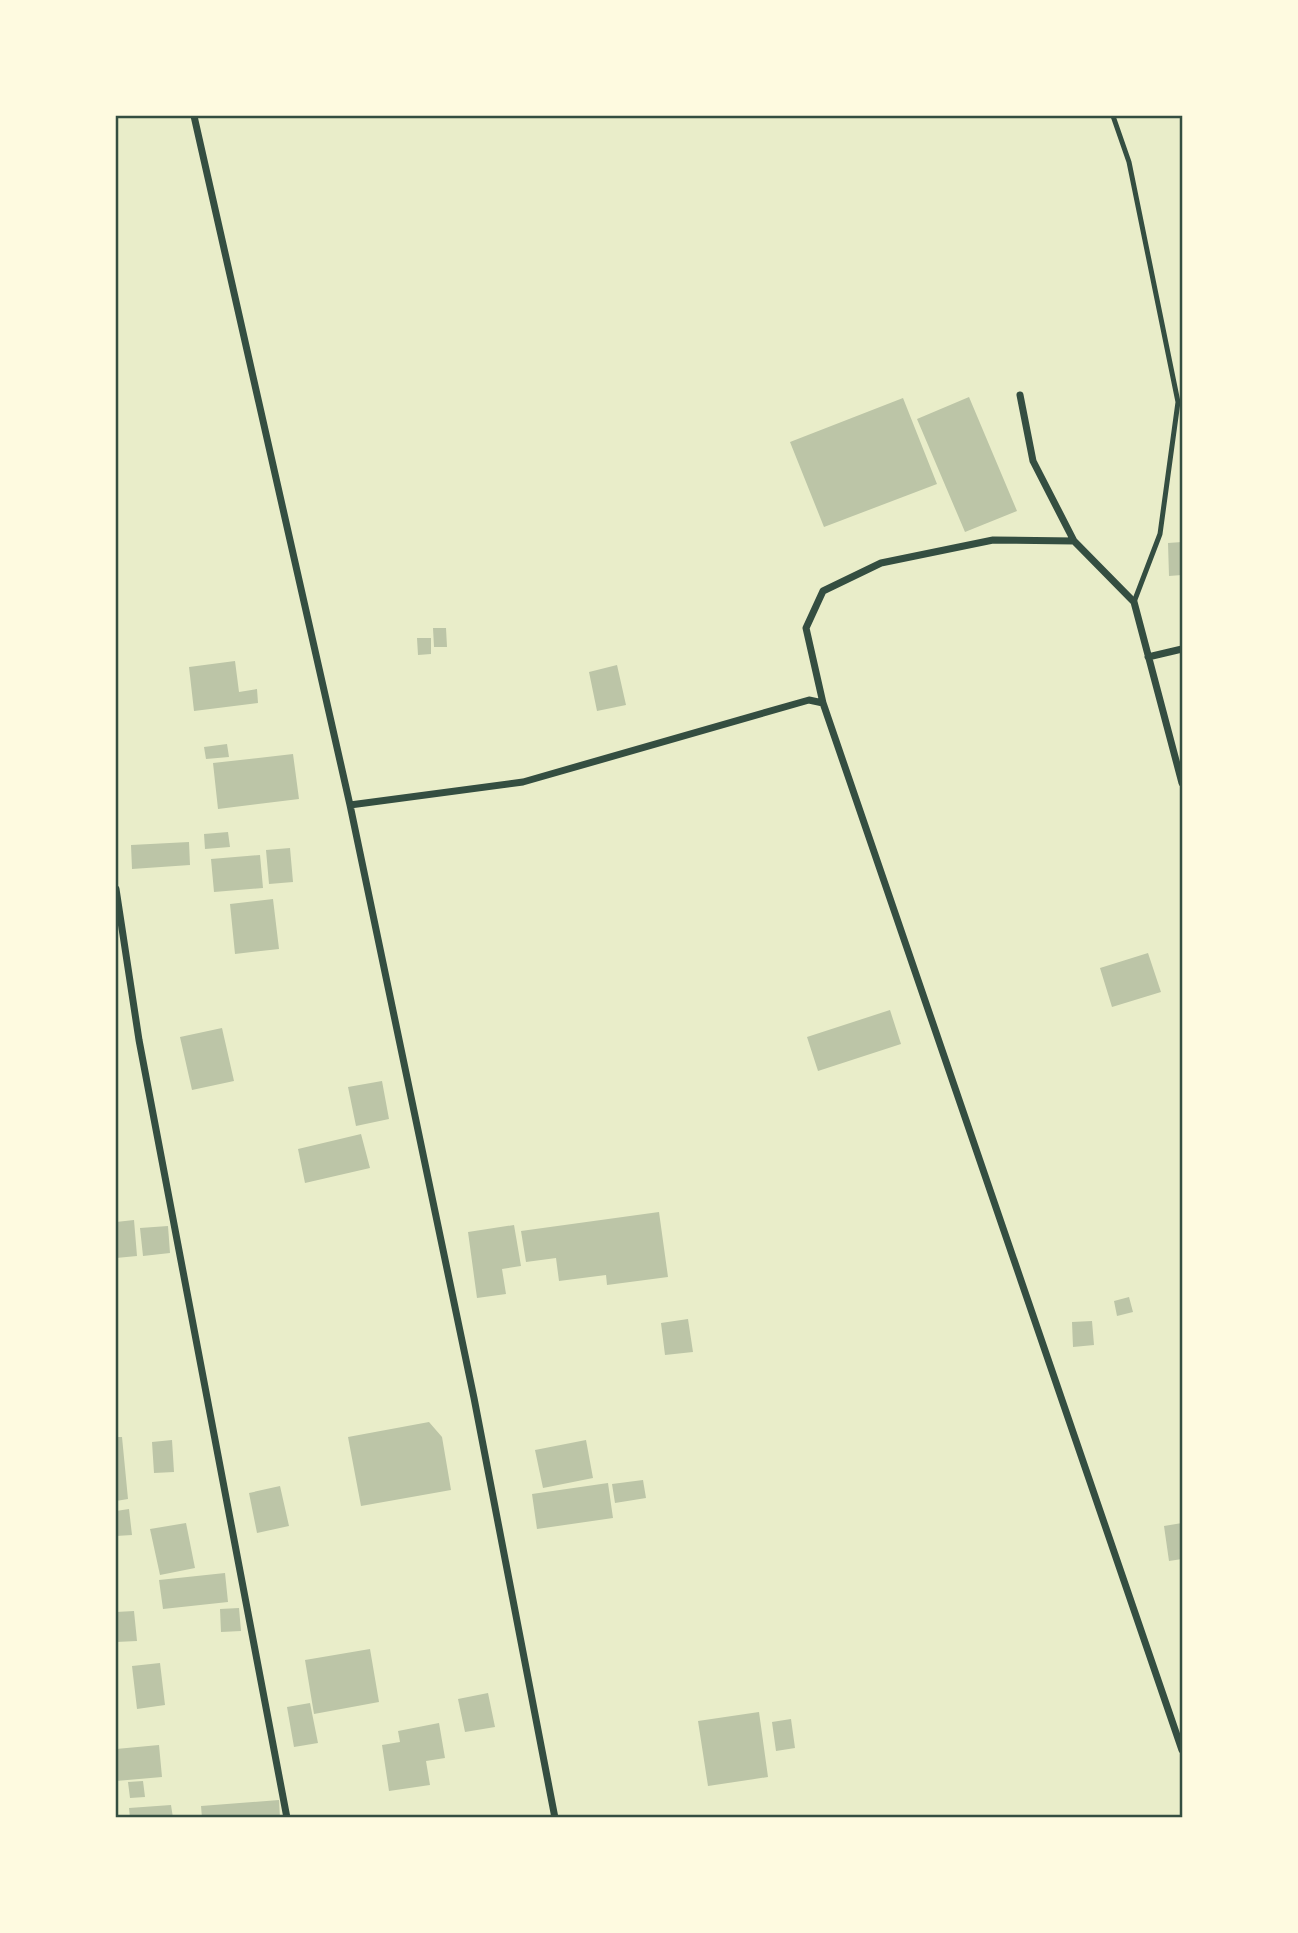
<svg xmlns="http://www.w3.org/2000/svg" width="1298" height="1933" font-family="'Noto Serif',serif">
  <rect width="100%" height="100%" fill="#e9edc9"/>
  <path fill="#bcc5a7" d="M969 397 1017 511 965 532 917 419Z
    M903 398 937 484 824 527 790 442Z
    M1182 542V575L1169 576 1168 543Z
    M433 628H446L447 647H434Z
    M417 638H431V654L418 655Z
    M235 661 239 692 257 689 258 703 194 711 189 667Z
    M617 665 626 705 597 711 589 672Z
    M227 744 229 757 206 759 204 747Z
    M293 754 299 799 218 809 213 763Z
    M228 832 230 847 205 849 204 834Z
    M189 842 190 865 132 869 131 845Z
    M290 848 293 882 269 884 266 850Z
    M260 855 263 888 214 892 211 859Z
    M273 899 279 949 235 954 230 904Z
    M1148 953 1161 992 1112 1007 1100 968Z
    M890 1010 901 1044 818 1071 807 1037Z
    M222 1028 234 1081 192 1090 180 1037Z
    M382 1081 389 1119 356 1126 348 1087Z
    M361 1134 370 1168 305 1183 298 1149Z
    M659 1212 668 1277 607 1285 606 1275 559 1281 556 1258 526 1262 521 1231Z
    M134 1220 137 1256 116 1258V1222Z
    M514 1225 521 1266 502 1269 506 1294 477 1298 468 1232Z
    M168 1226 170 1253 143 1256 140 1228Z
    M1129 1297 1133 1312 1117 1316 1114 1301Z
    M688 1319 693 1352 665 1355 661 1323Z
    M1092 1321 1094 1345 1073 1347 1072 1322Z
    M429 1422 442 1437 451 1490 361 1506 348 1437Z
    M116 1437H122L128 1499 116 1501Z
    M172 1440 174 1472 154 1473 152 1442Z
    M586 1440 593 1478 543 1488 535 1450Z
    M643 1480 646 1498 615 1503 612 1484Z
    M608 1483 613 1518 537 1529 532 1494Z
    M280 1486 289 1526 257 1533 249 1493Z
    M129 1509 132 1535 116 1536V1511Z
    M186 1523 195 1568 160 1575 150 1529Z
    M1182 1523V1559L1169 1561 1164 1526Z
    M225 1573 228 1602 163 1609 159 1580Z
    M239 1608 241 1631 221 1632 220 1609Z
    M134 1611 137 1641 116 1642V1612Z
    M370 1649 379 1702 314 1714 305 1660Z
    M160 1663 165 1705 137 1709 132 1666Z
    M488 1693 495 1727 465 1732 458 1699Z
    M310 1703 318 1743 294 1747 287 1707Z
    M759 1712 768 1777 708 1786 698 1721Z
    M791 1719 795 1748 776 1751 772 1722Z
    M439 1723 445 1758 426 1761 430 1785 389 1791 382 1745 400 1742 398 1731Z
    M159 1745 162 1777 116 1781V1749Z
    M143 1781 145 1797 130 1798 128 1782Z
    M279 1800 280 1818H202L201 1806Z
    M171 1805 173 1818H130L129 1808Z"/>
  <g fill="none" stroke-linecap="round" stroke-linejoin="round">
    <path stroke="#344e41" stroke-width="5" d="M1113 116 1129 162 1178 402 1160 534 1134 602"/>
    <path stroke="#344e41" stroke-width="7" d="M194 116 350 805 474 1398 555 1818
      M1020 395 1033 461 1074 541 1134 602 1182 783
      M1148 657 1182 649
      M823 703 806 628 823 591 881 563 993 540 1074 541
      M350 805 523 782 809 700 823 703 1182 1750
      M116 889 139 1040 287 1818"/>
  </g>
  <rect width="1298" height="1933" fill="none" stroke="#fefae0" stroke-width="234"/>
  <rect x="117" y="117" width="1064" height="1699" fill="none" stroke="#344e41" stroke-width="2.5"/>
</svg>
